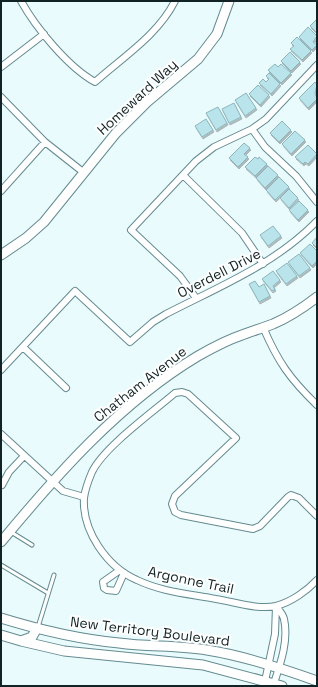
<svg xmlns="http://www.w3.org/2000/svg" width="318" height="687" font-family="'Space Grotesk',sans-serif">
  <defs>
    <filter id="shadow"><feDropShadow dx="1" dy="2" stdDeviation="0" flood-color="#0004"/></filter>
  </defs>
  <rect width="100%" height="100%" fill="#eafbfd"/>
  <path fill="#b9e4eb" stroke="#8cb5bb" filter="url(#shadow)" d="M317 19V33L310 26Z
    M308 27 317 36 313 42 317 45 312 50 299 37Z
    M297 37 311 51 302 60 290 49 294 46 291 43Z
    M290 52 300 62 291 71 281 61Z
    M275 64 278 67 281 64 291 73 281 83 268 70Z
    M269 73 280 84 271 94 259 83 263 79 266 82 269 79 266 76Z
    M315 82 317 85 315 93 317 99 308 108 299 98Z
    M258 85 269 95 260 105 249 94Z
    M246 93 256 108 245 116 235 100Z
    M234 103 241 117 229 123 222 109Z
    M218 107 227 123 216 130 206 113Z
    M206 119 213 130 202 137 195 126Z
    M282 121 291 130 279 142 270 133Z
    M295 131 305 140 291 154 282 144Z
    M244 143 250 148 244 154 248 157 238 167 229 158Z
    M308 145 317 154 308 164 305 162 303 164 295 157Z
    M255 157 258 159 259 157 267 164 255 176 245 167Z
    M268 166 278 175 265 188 256 178Z
    M279 177 289 187 275 200 266 190Z
    M289 189 298 198 289 208 280 198Z
    M299 201 308 210 298 220 289 210Z
    M273 226 281 236 268 246 260 235Z
    M317 237V248L312 243Z
    M310 244 317 251V261L312 266 300 253Z
    M299 254 310 268 299 276 288 262Z
    M287 263 297 276 286 284 276 271Z
    M273 271 280 280 273 286 275 289 272 291 262 279Z
    M255 281 259 287 264 284 270 296 259 302 249 284Z"/>
  <g fill="none" stroke-linecap="round" stroke-linejoin="round">
    <defs>
      <path id="lane" d="M11 532 32 545
        M1 565 48 593
        M38 627 54 575"/>
      <path id="street" d="M21 1C36 28 68 67 95 82 123 57 158 35 175 1
        M1 67 44 34
        M1 97 45 142 83 172
        M252 129 265 147 296 176 317 202
        M183 175 242 233 263 264
        M1 191 45 142
        M196 298 180 276 131 230 196 161 214 147 252 129 266 119 317 65
        M263 327C278 362 290 379 317 405
        M23 347 66 388
        M1 370 75 291 130 342 153 322 166 314C220 286 274 265 317 221
        M1 434 63 491 84 497
        M2 485 9 472 24 456
        M317 516 299 498 291 495 288 497 260 526 253 529 181 515 175 512 172 504 175 496 236 438 188 394 182 392 175 393C153 412 104 447 92 472 89 479 85 490 84 498 82 531 107 567 137 580 162 592 190 594 216 599 235 602 258 610 276 606 291 602 307 591 317 580
        M120 570 103 582 104 588 107 590 116 591 124 573
        M264 686 275 634 276 606
        M273 686C280 665 289 641 284 619 283 614 279 610 276 606"/>
      <path id="secondary" d="M1 255 26 238 44 222 116 133 147 102 198 59 217 34 229 1
        M1 542C58 473 121 402 198 356 212 348 227 340 242 335 252 331 263 328 273 324 289 317 304 307 317 297
        M1 618C40 630 78 639 119 643 148 647 178 645 207 650 245 656 281 668 317 681
        M1 635 21 641 64 651 203 665 282 686
        M21 641 32 637 37 628"/>
    </defs>
    <use href="#lane" stroke="#638b91" stroke-width="5"/>
    <use href="#street" stroke="#638b91" stroke-width="8"/>
    <use href="#secondary" stroke="#638b91" stroke-width="11"/>
    <use href="#lane" stroke="#fff" stroke-width="3"/>
    <use href="#street" stroke="#fff" stroke-width="6"/>
    <use href="#secondary" stroke="#fff" stroke-width="9"/>
  </g>
  <g text-anchor="middle" stroke-width="4" stroke-linejoin="round" paint-order="stroke">
    <g font-size="14" fill="#122325" stroke="#fff">
      <text transform="translate(137 97) rotate(-43)" y="5">Homeward Way</text>
      <text transform="translate(219 273) rotate(-27)" y="5">Overdell Drive</text>
      <text transform="translate(140 384) rotate(-38)" y="5">Chatham Avenue</text>
      <text transform="translate(191 580) rotate(12)" y="5">Argonne Trail</text>
      <text transform="translate(150 631) rotate(7)" y="5">New Territory Boulevard</text>
    </g>
  </g>
  <rect width="318" height="687" fill="none" stroke="#122325" stroke-width="4"/>
</svg>
